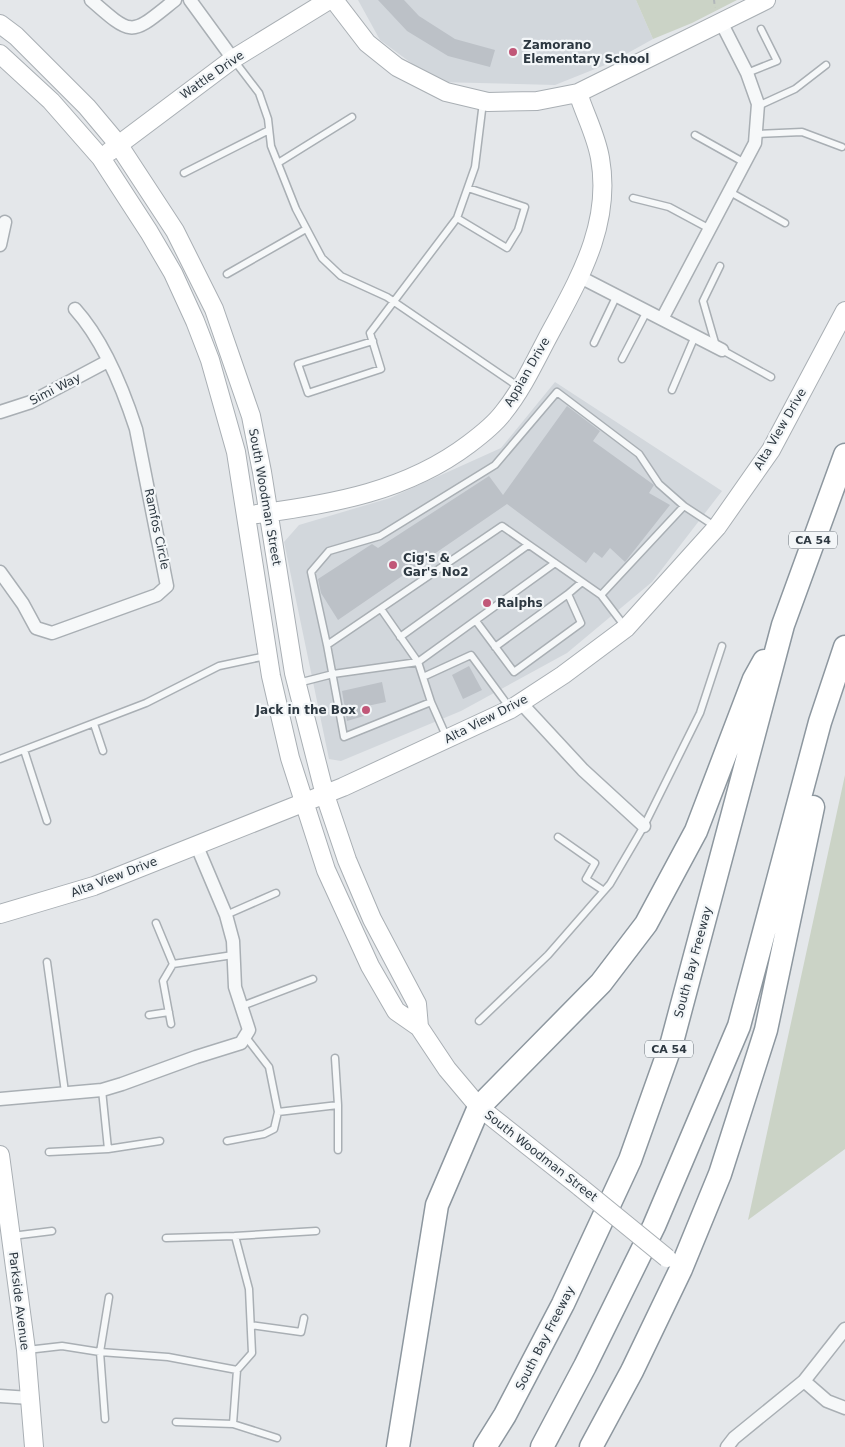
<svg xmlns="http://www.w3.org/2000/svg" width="845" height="1447" font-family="'DejaVu Sans',sans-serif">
  <rect width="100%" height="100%" fill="#e4e7ea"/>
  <path fill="#d2d7dc" d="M358 0H636L653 39 610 63 555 85 437 82 380 40Z
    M555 382 722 491 652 582 567 653 461 711 341 761 329 759 284 542 299 525 390 498 501 448Z"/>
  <path fill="#cbd3c6" d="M636 0H737L692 23 653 39Z
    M845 775V1149L748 1220Z"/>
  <path fill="#bcc1c7" d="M378 0H404L419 16 455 39 495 50 490 67 448 56 407 31Z
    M567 406 600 431 593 441 654 485 649 493 670 505 625 562 610 548 602 558 594 552 586 563 507 504 338 620 321 593 318 579 372 544 378 548 489 476 503 495Z
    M469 666 482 690 463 699 452 675Z
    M382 682 386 702 367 706V709L363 710 364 716 347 721 342 691Z"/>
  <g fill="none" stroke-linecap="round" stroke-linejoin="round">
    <defs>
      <path id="lane" d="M233 59 259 93 268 119 271 146 296 209 322 258 341 276 387 297 519 387
        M747 73 777 61 761 29
        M758 106 795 89 826 65
        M756 134 802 132 842 147
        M695 135 745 163
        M278 163 352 117
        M184 173 269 130
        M730 192 785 223
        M633 198 669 207 710 229
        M457 218 507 248 518 230 525 207 468 188
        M227 274 306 229
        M373 341 298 364 308 393 381 369 370 333 457 218 475 167 483 102
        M594 343 617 295
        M716 346 703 301 720 266
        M722 350 771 377
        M622 359 647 311
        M672 390 695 336
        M381 609 418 662 555 563
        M476 621 514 672 581 623 568 594 582 582
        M626 628 601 595 684 506 716 527
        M400 637 528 545
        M327 645 311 572 329 551 380 536 495 465 557 392 639 454 659 484 684 506
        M495 647 568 594
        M423 677 471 655 510 708
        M298 683 333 674 418 662 431 702
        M94 724 103 751
        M447 738 431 702 344 737 327 645 502 526 601 595
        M24 750 47 821
        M0 759 146 703 219 666 266 656
        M558 837 595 863 586 879 604 891
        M226 915 276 893
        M156 923 173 964 233 955
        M47 962 65 1092
        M242 1006 313 979
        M149 1015 169 1012
        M479 1021 548 955 610 884 644 826 700 713 722 646
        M171 1024 163 981 173 964
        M338 1105V1150
        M278 1112 338 1105 335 1058
        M227 1141 264 1134 274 1129 278 1112 269 1067 245 1036
        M108 1149 160 1141
        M49 1152 108 1149 102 1090
        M12 1236 52 1231
        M235 1236 316 1231
        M251 1325 301 1332 304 1318
        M27 1350 62 1346 100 1352 168 1357 237 1370 252 1353 249 1289 235 1236 166 1238
        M105 1419 100 1352 109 1297
        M176 1422 233 1424 277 1438
        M233 1424 237 1370"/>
      <path id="street" d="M91 0C134 38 131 35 175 0
        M190 0 233 59
        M0 245 5 222
        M580 277 722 350
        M662 319 755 143 758 104 747 73 721 22
        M0 412 31 402 108 361
        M0 572 23 604 36 628 52 633 157 595 167 586 136 429C123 389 104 341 75 309
        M521 703 583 770 644 826
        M0 1099 102 1090 122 1084 196 1057 241 1043 249 1030 235 987 233 941 226 915 196 844
        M804 1381 827 1401 845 1408
        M0 1396 30 1398
        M727 1447 734 1438 804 1381 845 1329"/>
      <path id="secondary" d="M334 0 367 43 397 67 446 92 488 102 537 101 578 93 766 0
        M0 24 16 36 87 107 118 144 175 231 214 309 251 416 262 472 294 673 325 795 347 860 372 919 417 1004 419 1027
        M0 54 51 101 101 158 149 232 173 273 195 321 210 360 236 452 271 676 290 758 326 870 370 966 396 1011 419 1027 447 1069 479 1107 580 1187
        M109 152 233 59 329 0
        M257 514C333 504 407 491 469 444 481 435 494 425 503 413 525 386 539 352 556 322 584 270 611 219 600 158 596 135 585 115 578 93
        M0 914 94 886 343 787 511 709 563 675 626 628 717 527 771 450 845 311
        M0 1155 26 1350 34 1447"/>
      <path id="highway" d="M398 1447 437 1205 479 1107 601 983 646 924 696 831 754 679 764 661
        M485 1447 505 1415 563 1304 630 1160 672 1042 783 625 845 455
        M542 1447 585 1366 654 1226 739 1026 820 722 845 647
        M591 1447 632 1371 681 1269 720 1174 766 1030 813 807"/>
    </defs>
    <use href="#lane" stroke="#a9afb4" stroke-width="9"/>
    <use href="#street" stroke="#a9afb4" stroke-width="15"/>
    <use href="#secondary" stroke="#a9afb4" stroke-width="20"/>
    <use href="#highway" stroke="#8d979f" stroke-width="25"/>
    <path stroke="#b2b7ba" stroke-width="2" stroke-dasharray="4 4" stroke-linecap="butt" d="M714 0 715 8"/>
    <use href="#lane" stroke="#f6f8f9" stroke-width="6"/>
    <use href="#street" stroke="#f6f8f9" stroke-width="12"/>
    <use href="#secondary" stroke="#fff" stroke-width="18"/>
    <use href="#highway" stroke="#fff" stroke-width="22"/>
    <defs>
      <path id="secondary-bridge" d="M580 1187 667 1258"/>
    </defs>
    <use href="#secondary-bridge" stroke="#a9afb4" stroke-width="20" stroke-linecap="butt"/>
    <use href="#secondary-bridge" stroke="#fff" stroke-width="18"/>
  </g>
  <g fill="#c15778" stroke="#f3f6f8" stroke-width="2">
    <circle cx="513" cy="52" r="5"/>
    <circle cx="393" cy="565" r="5"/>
    <circle cx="487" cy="603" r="5"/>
    <circle cx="366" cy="710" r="5"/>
  </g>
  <g text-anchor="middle" stroke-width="4.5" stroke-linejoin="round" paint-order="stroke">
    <g fill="#f3f6f8" stroke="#687178" stroke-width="1">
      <rect x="789" y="531.5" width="48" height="17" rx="4"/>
      <rect x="645" y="1040.5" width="48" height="17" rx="4"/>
    </g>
    <g font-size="11" font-weight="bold" fill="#2d3841">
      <text x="813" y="544">CA 54</text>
      <text x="669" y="1053">CA 54</text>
    </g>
    <g font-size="12" font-weight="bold" fill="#2d3841" stroke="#f3f6f8" text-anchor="start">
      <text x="523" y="49">Zamorano<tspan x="523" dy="14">Elementary School</tspan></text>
      <text x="403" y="562">Cig's &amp;<tspan x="403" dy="14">Gar's No2</tspan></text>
      <text x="497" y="607">Ralphs</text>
      <text x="356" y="714" text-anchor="end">Jack in the Box</text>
    </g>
    <g font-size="12" fill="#2d3841" stroke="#f3f6f8">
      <text transform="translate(212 75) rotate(-35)" y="4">Wattle Drive</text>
      <text transform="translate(527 372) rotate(-60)" y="4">Appian Drive</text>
      <text transform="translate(55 389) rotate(-27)" y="4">Simi Way</text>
      <text transform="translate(780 429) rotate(-60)" y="4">Alta View Drive</text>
      <text transform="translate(265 497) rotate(80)" y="4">South Woodman Street</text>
      <text transform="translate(157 529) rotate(78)" y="4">Ramfos Circle</text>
      <text transform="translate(486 719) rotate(-27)" y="4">Alta View Drive</text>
      <text transform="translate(114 877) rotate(-21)" y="4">Alta View Drive</text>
      <text transform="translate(693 962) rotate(-75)" y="4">South Bay Freeway</text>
      <text transform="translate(541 1156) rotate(38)" y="4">South Woodman Street</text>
      <text transform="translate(19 1301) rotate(83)" y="4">Parkside Avenue</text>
      <text transform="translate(545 1338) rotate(-63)" y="4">South Bay Freeway</text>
    </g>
  </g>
</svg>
